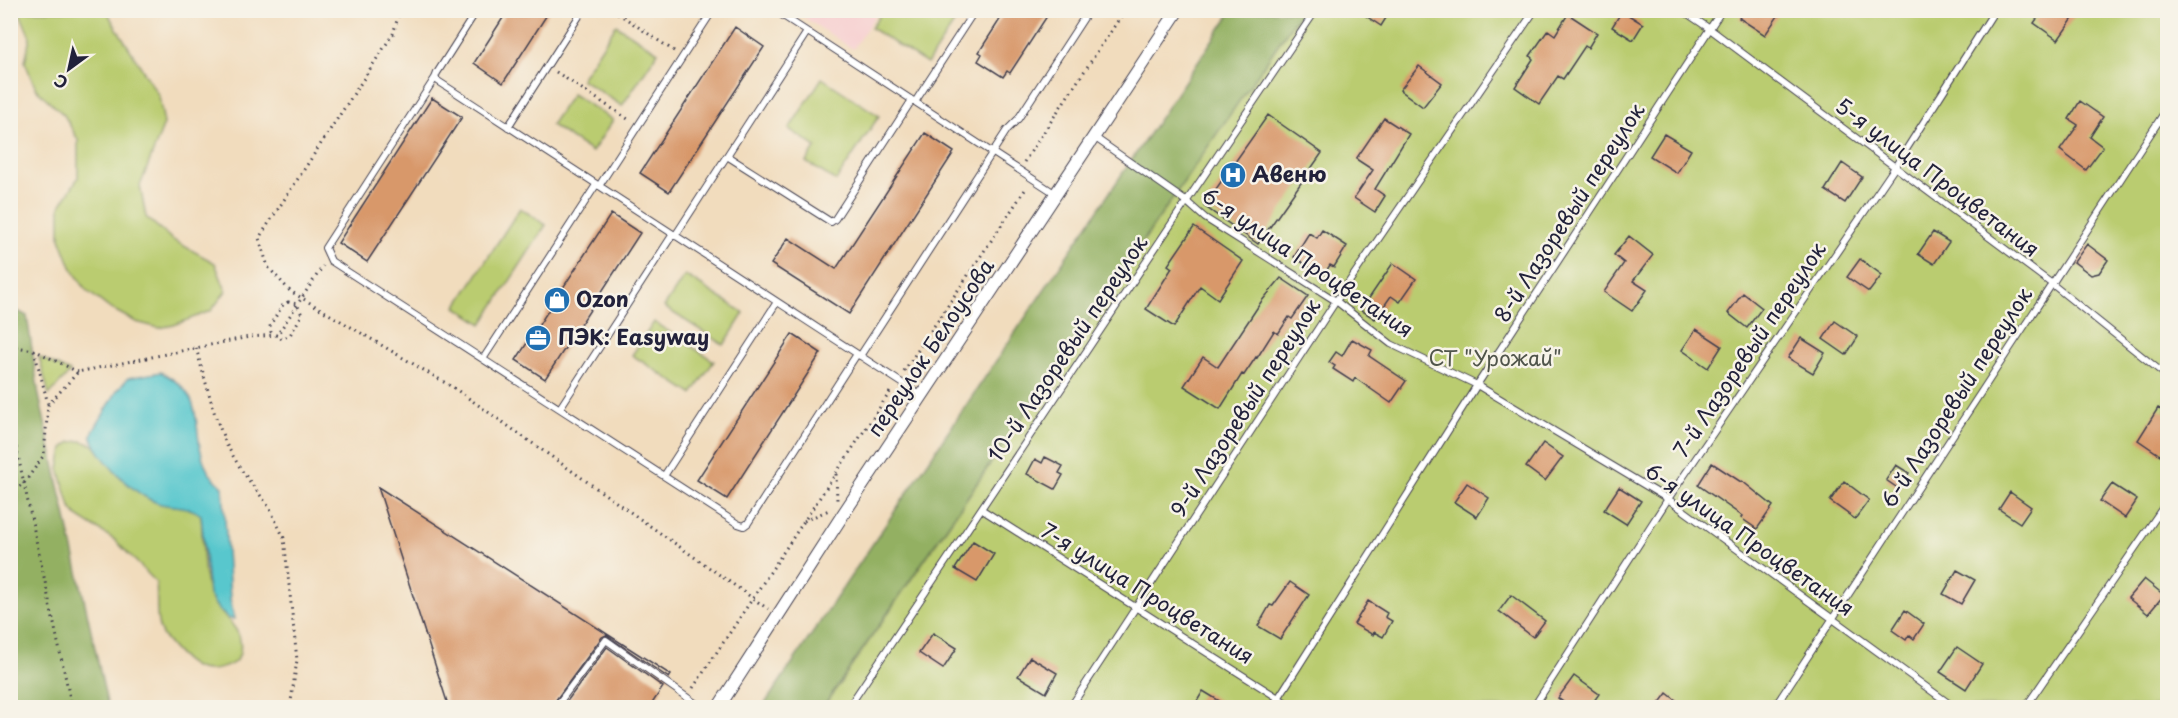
<svg xmlns="http://www.w3.org/2000/svg" width="2178" height="718" font-family="'Playpen Sans',sans-serif">
  <rect width="100%" height="100%" fill="#f7f3e8"/>
  <filter id="ink" filterUnits="userSpaceOnUse"><feTurbulence type="fractalNoise" baseFrequency=".0167" numOctaves="2"/><feDisplacementMap in="SourceGraphic" scale="12" xChannelSelector="R" yChannelSelector="G"/><feConvolveMatrix kernelMatrix="1 2 1 2 8 2 1 2 1" color-interpolation-filters="sRGB"/></filter>
  <filter id="wash" filterUnits="userSpaceOnUse"><feTurbulence type="fractalNoise" baseFrequency=".008" numOctaves="4" result="noise"/><feDisplacementMap in="SourceGraphic" scale="24" xChannelSelector="R" yChannelSelector="G"/><feGaussianBlur stdDeviation="1.35" result="paint"/><feColorMatrix in="noise" values="0 0 0 0 0 0 0 0 0 0 0 0 0 0 0 0 0 1.4 0 .05"/><feComposite in="paint" operator="in"/></filter>
  <g filter="url(#wash)">
    <rect width="100%" height="100%" fill="#f1dcbd"/>
    <path fill="#f7cfd0" d="M794 11H878L853 49Z"/>
    <path fill="#bacc6f" stroke="#6e7755" stroke-width="1.5" d="M883 10H962V11L927 64 871 28Z
      M19 11H108L111 19 159 96 164 124 140 186 146 217 173 240 215 263 226 291 211 311 174 325 159 328 136 322 108 307 86 290 71 267 60 238V206L78 178V140L64 115 36 89 25 62 30 37Z
      M1301 11H2167V707L823 708Z
      M616 25 658 52 622 106 581 79Z
      M822 78 879 116 836 181 806 162 816 147 789 129Z
      M572 94 613 120 592 152 551 125Z
      M520 208 546 225 482 324 456 307Z
      M685 275 744 313 724 345 664 307Z
      M654 322 714 361 692 394 632 355Z
      M39 357 70 372 49 395Z
      M81 441 94 445 115 472 133 487 157 503 193 508 201 515C203 538 202 572 209 593 216 616 245 624 240 652 238 668 209 673 197 668 185 663 171 647 163 636 154 623 158 598 156 582L115 540 77 516 70 507 59 469 63 448 71 442Z"/>
    <path fill="#93b062" stroke="#5a694e" stroke-width="1.5" d="M1232 11H1301L823 707 762 708Z
      M10 307 27 316 39 396 108 707H11Z"/>
    <path fill="#59c7cd" stroke="#3e7484" stroke-width="1.5" d="M161 372C211 398 188 428 207 469 210 476 218 482 223 487L230 598 234 619H229L218 609 209 595 201 515C187 504 173 508 158 503 134 495 98 458 91 435L117 391 128 378Z"/>
    <g id="blocks">
      <path fill="#d8986a" d="M508 10H550L503 83 474 63Z
        M1006 10H1051L1010 73 1007 71 1003 77 978 61 982 54 979 52Z
        M1357 10H1391L1381 26Z
        M1744 10H1770L1778 16 1765 35 1739 18Z
        M2043 10H2079L2058 40 2034 23Z
        M1622 11 1643 24 1633 40 1612 27Z
        M1568 14 1597 33 1588 48 1585 46 1563 79 1558 76 1539 104 1515 87 1533 59 1530 56 1548 30 1555 35Z
        M735 27 764 47 669 192 640 173Z
        M1419 66 1442 83 1423 107 1400 90Z
        M432 98 462 117 367 262 338 243Z
        M2080 101 2103 117 2090 137 2103 147 2086 170 2060 150 2078 125 2069 119Z
        M1268 115 1322 153 1258 244 1204 206Z
        M1384 118 1409 134 1375 189 1385 196 1375 212 1354 198 1373 170 1356 159Z
        M925 133 954 152 849 314 771 264 788 238 836 269Z
        M1664 134 1691 150 1677 173 1650 156Z
        M1842 163 1862 177 1845 203 1825 190Z
        M611 214 640 233 545 379 516 360Z
        M1194 227 1243 261 1218 299 1200 286 1174 327 1146 309 1172 268 1168 265Z
        M1322 230 1347 246 1334 267 1330 265 1323 276 1294 257 1309 233 1317 238Z
        M1933 232 1949 242 1934 264 1918 254Z
        M1629 236 1653 255 1633 281 1647 290 1632 311 1604 292 1624 263 1614 255Z
        M2087 244 2108 260 2099 273 2091 275 2074 262Z
        M1860 259 1882 275 1869 292 1847 277Z
        M1393 263 1416 279 1400 302 1391 296 1375 319 1361 310Z
        M1281 278 1308 296 1292 319 1289 317 1278 334 1274 331 1257 358 1256 357 1244 375 1242 374 1220 409 1184 386 1203 357 1218 367 1261 302Z
        M1743 293 1762 308 1747 328 1728 313Z
        M1835 321 1858 337 1846 355 1823 339Z
        M1696 329 1722 346 1708 368 1682 350Z
        M792 334 821 353 727 499 697 480Z
        M1801 338 1825 353 1813 373 1788 358Z
        M1352 339 1372 350 1369 356 1406 381 1391 403 1355 378 1353 382 1333 369 1335 366 1329 362 1336 352 1342 356Z
        M2158 408 2168 414V444L2160 455 2138 440Z
        M1543 443 1563 457 1545 481 1526 467Z
        M1045 457 1063 466 1059 473 1063 475 1055 489 1027 474 1035 459 1042 463Z
        M1712 463 1741 482 1742 481 1773 506 1757 529 1741 518 1742 516 1698 485Z
        M1896 465 1909 473 1899 489 1886 480Z
        M1844 481 1869 500 1855 519 1830 501Z
        M1467 483 1489 498 1477 517 1454 502Z
        M2112 484 2137 500 2125 518 2100 501Z
        M378 487 671 675 669 678 606 635 602 637 550 708H449Z
        M1619 487 1641 501 1626 524 1604 510Z
        M2010 492 2031 507 2020 523 1999 509Z
        M973 541 994 554 977 582 955 569Z
        M1957 570 1975 580 1961 604 1943 594Z
        M2144 579 2164 595 2148 614 2128 598Z
        M1290 582 1309 595 1280 639 1258 626 1270 605 1273 606Z
        M1511 595 1545 621 1533 637 1499 611Z
        M1368 601 1387 613 1385 617 1392 621 1383 637 1374 632 1373 635 1354 624Z
        M1905 610 1924 624 1914 639 1909 635 1906 640 1892 630Z
        M933 633 957 648 943 669 919 653Z
        M607 647 663 687 649 708H562Z
        M1957 647 1982 664 1966 689 1940 672Z
        M1030 657 1057 673 1046 693 1018 676Z
        M1574 676 1599 694 1589 708H1571L1558 698Z
        M1203 691 1231 708H1193Z
        M1667 693 1686 708H1656Z"/>
    </g>
  </g>
  <g filter="url(#ink)">
    <use href="#blocks" fill-opacity="0" stroke="#413e4e" stroke-width="1.5"/>
    <g fill="none" stroke-linecap="round" stroke-linejoin="round">
      <defs>
        <path id="service" d="M477 10 437 73 435 78 438 81 922 396
          M774 10 1056 194
          M1682 10 1710 29 2052 284 2168 377
          M435 78 325 248 331 261 738 524 744 526 748 523 857 354
          M915 102 975 10
          M508 127 583 10
          M1094 137 1187 202 1205 218 1336 301 1391 344 1477 385 1668 499 1955 708
          M727 156 831 222 835 219 912 100
          M599 186 713 10
          M675 236 807 32
          M860 356 1007 130 1018 119 1089 10
          M483 359 596 185
          M560 408 673 234
          M664 476 777 302
          M981 509 1294 708
          M555 708 606 640 702 708
          M848 708 1180 211 1316 10
          M1070 708 1336 301 1535 10
          M1272 708 1477 385 1722 10
          M1533 708 1668 499 1895 167 1995 10
          M1774 708 2168 107
          M2025 708 2168 500"/>
        <path id="minor" d="M718 708 844 513 1178 10"/>
      </defs>
      <use href="#service" stroke="#413e4e" stroke-width="8"/>
      <use href="#minor" stroke="#413e4e" stroke-width="14"/>
      <path stroke="#413e4e" stroke-width="3" stroke-dasharray="1.5 4.5" stroke-linecap="butt" d="M400 10 393 34 259 238 268 267 290 291 454 388 768 609
        M613 10 674 51
        M556 72 631 121
        M1024 162 1125 10
        M288 302 297 304 302 315 290 335 282 339 271 332 270 325 283 305Z
        M10 346 34 350 78 372
        M196 348 215 415 226 444 242 471 269 507 284 538 297 660 290 708
        M34 350 48 404
        M904 371 1027 187
        M10 418 72 708
        M836 474 837 500
        M10 494 25 482 44 455 48 405 78 372 249 337 277 335 323 266
        M804 521 829 510
        M693 688 892 389"/>
      <use href="#service" stroke="#fff" stroke-width="6"/>
      <use href="#minor" stroke="#fff" stroke-width="12"/>
    </g>
  </g>
  <defs>
    <symbol id="hospital-disc" viewBox="-11 -11 22 22"><circle r="9.5" fill="#1f6fb2" stroke="#f7f3e8"/><path d="M-5-5h3v3.5h4V-5h3V5h-3V1.5h-4V5h-3Z" fill="#fff"/></symbol>
    <symbol id="shop-disc" viewBox="-11 -11 22 22"><circle r="9.5" fill="#1f6fb2" stroke="#f7f3e8"/><path d="M-5-2.5h2.3a2.7 3.5 0 0 1 5.4 0H5L5.5 6h-11ZM-1.5-2.5h3a1.5 2.3 0 0 0-3 0Z" fill="#fff"/></symbol>
    <symbol id="office-disc" viewBox="-11 -11 22 22"><circle r="9.5" fill="#1f6fb2" stroke="#f7f3e8"/><path d="M-6-3h4V-5.5h4V-3h4V5H-6ZM-1-4.5V-3h2v-1.5ZM-6 0V1H6V0Z" fill="#fff"/></symbol>
  </defs>
  <g fill-rule="evenodd">
    <use href="#hospital-disc" x="1218" y="160" width="30" height="30"/>
    <use href="#shop-disc" x="542" y="285" width="30" height="30"/>
    <use href="#office-disc" x="523" y="323" width="30" height="30"/>
  </g>
  <g text-anchor="middle" stroke-width="5" stroke-linejoin="round" paint-order="stroke">
    <g font-size="21" font-weight="bold" fill="#22223b" stroke="#f7f3e8" text-anchor="start">
      <text x="1252" y="182">Авеню</text>
      <text x="576" y="307">Ozon</text>
      <text x="558" y="345">ПЭК: Easyway</text>
    </g>
    <g font-size="21" fill="#22223b" stroke="#f7f3e8">
      <text transform="translate(1937 178) rotate(37)" y="7">5-я улица Процветания</text>
      <text transform="translate(1570 213) rotate(-57)" y="7">8-й Лазоревый переулок</text>
      <text transform="translate(1307 263) rotate(34)" y="7">6-я улица Процветания</text>
      <text transform="translate(931 348) rotate(-56)" y="7">переулок Белоусова</text>
      <text transform="translate(1068 349) rotate(-56)" y="7">10-й Лазоревый переулок</text>
      <text transform="translate(1750 350) rotate(-56)" y="7">7-й Лазоревый переулок</text>
      <text transform="translate(1957 398) rotate(-57)" y="7">6-й Лазоревый переулок</text>
      <text transform="translate(1246 408) rotate(-57)" y="7">9-й Лазоревый переулок</text>
      <text transform="translate(1749 540) rotate(35)" y="7">6-я улица Процветания</text>
      <text transform="translate(1147 594) rotate(32)" y="7">7-я улица Процветания</text>
    </g>
    <g font-size="21" fill="#50554b" stroke="#f7f3e8">
      <text x="1495" y="366">СТ "Урожай"</text>
    </g>
  </g>
  <rect width="2178" height="718" fill="none" stroke="#f7f3e8" stroke-width="36"/>
  <g transform="translate(69 69) rotate(213)" stroke="#f7f3e8" stroke-width="4.5" paint-order="stroke">
  <path d="M0-4.5L10 22L0 15L-10 22Z" fill="#22223b"/>
  <text y="-9" font-size="16" font-weight="bold" text-anchor="middle" fill="#22223b">С</text>
  </g>
</svg>
